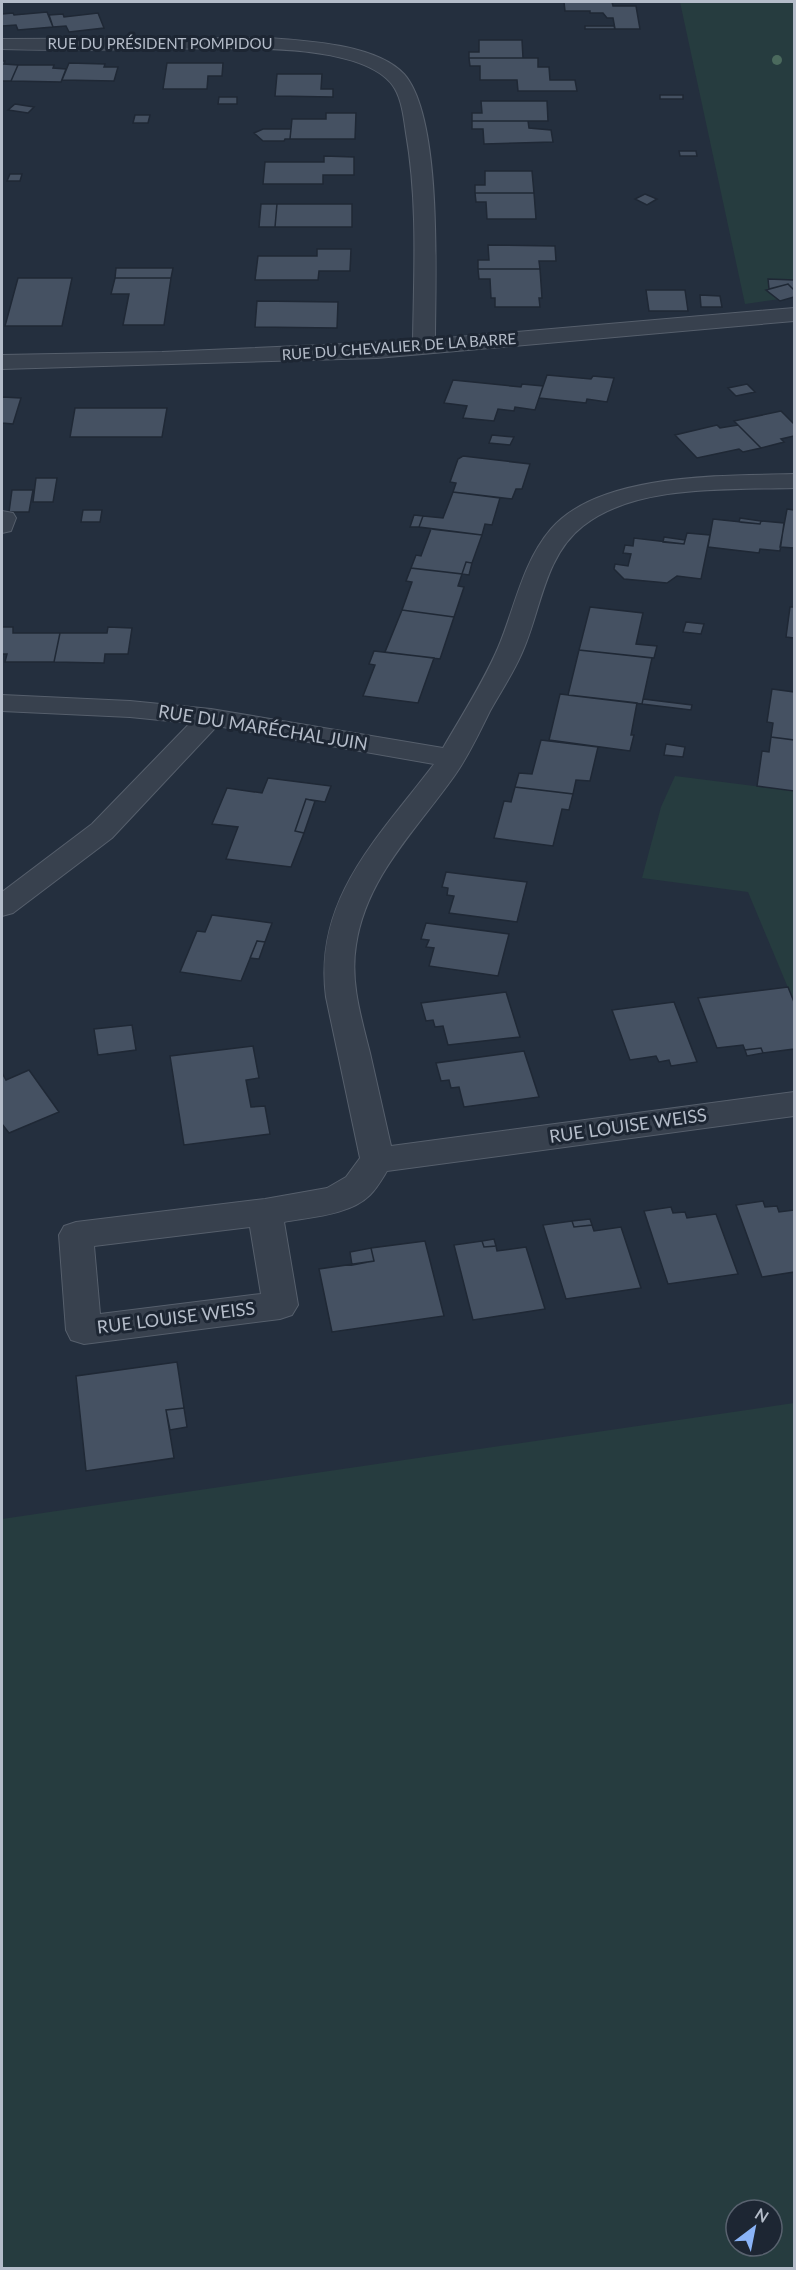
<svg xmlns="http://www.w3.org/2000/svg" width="796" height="2270" font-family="Lato,sans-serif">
  <rect width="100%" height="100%" fill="#242f3e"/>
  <path fill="#263c3f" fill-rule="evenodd" d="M680 2H794V297L745 304Z
    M675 776 794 791V1002L748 892 642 878 661 807Z
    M794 1403V2268H2V1519ZM736 2210H772V2246H736Z"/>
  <path fill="#455162" stroke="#1f2835" stroke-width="1.5" d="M564 2H612L613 6H636L640 29H615L613 18H607L603 13H590V11H565Z
    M47 12 53 27 18 30 16 25 2 26V14L13 13 14 15Z
    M98 13 104 28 69 32 66 26 53 27 49 15 63 14 64 17Z
    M585 26H614L615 29H585Z
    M479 40H522L523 58H469V52H479Z
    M469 58H538V67H549L550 80H575L577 91H518L517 80H480V66H470Z
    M2 61H5L4 64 18 65 11 81H2Z
    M69 63 105 64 104 67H118L114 81 62 80Z
    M167 63H223L222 76H208L207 89H163Z
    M18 65H54L53 68 66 69 61 82 11 81Z
    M277 74H322L321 89H333V97L275 96Z
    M660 95H683V99H660Z
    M219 97H237V104H218Z
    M481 101H547L548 121H472V113H482Z
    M15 104 34 107 28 113 8 110Z
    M326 113H356L355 139H290L292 119H326Z
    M135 115H150L148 123H133Z
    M472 121H528L529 128 551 130 553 142 484 144 483 129H472Z
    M263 129H291L290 139H285L284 141H263L254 133Z
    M679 151H696L697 156H680Z
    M324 156 354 157V175H323V184H263L265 162H324Z
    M485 171H532L534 193H475V185H485Z
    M10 174H22L20 181H7Z
    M475 193H534L536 219H487L486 202H476Z
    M645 194 657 199 647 205 635 199Z
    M261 204H277L275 227H259Z
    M277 204H352V227H275Z
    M488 245 555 246 556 261H539L540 269H478V260H489Z
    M317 249H351L350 271H319L318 280H255L258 256H317Z
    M116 268H173L171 278H115Z
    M478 269H540L542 298H539L540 307H495V298H491L490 279H479Z
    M18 278H72L62 326H5Z
    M115 278H171L164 325H123L129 294H111Z
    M768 279 794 280V290L788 284 769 289Z
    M788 284 794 290V297L780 301 766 290Z
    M646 290H685L688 311H649Z
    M700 295 720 296 722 307H701Z
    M257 301 338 302 337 328 255 327Z
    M547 375 591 379 593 376 614 378 607 402 587 399 586 403 539 398Z
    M453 380 521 387 522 384 543 386 535 410 515 407 514 411 498 409 494 421 463 418 467 406 444 403Z
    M747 384 755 392 736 396 728 388Z
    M2 397 21 398 13 424 2 423Z
    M75 408H167L162 437H70Z
    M781 411 794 424V436L781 439 784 442 761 448 734 421Z
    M717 425 720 428 738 425 761 448 743 452 739 449 697 458 675 435Z
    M492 435 514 437 510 445 489 443Z
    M463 456 530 464 522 489H516L512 499 453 492 456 483 450 482 458 459Z
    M36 478H57L53 502H33Z
    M12 490H33L29 512H9Z
    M453 492 500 498 492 525 485 524 482 535 419 527 423 516 443 518Z
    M787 509 794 510V548L780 547Z
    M83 510H102L100 522H81Z
    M414 515 423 516 419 527H410Z
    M740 518 761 521 760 524 739 522Z
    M713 519 760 524 761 521 784 523 780 551 760 549 759 553 708 547Z
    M431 529 482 535 472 563 466 562 462 574 411 568 416 555 421 556Z
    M687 533 710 535 701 579 677 576 667 583 624 579 614 569 615 564 628 566 631 554 623 553 625 545 633 546 634 538 684 544Z
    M664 537 685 540 684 544 663 542Z
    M466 562 472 563 469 575 462 574Z
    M411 568 462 574 458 586 464 587 454 617 402 610 412 582 406 581Z
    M590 607 643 613 636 644 657 646 654 658 579 650Z
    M790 607H794V638L786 637Z
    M402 610 454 617 440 659 385 652Z
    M686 622 704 624 701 634 683 632Z
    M2 627H13V633H60L54 662H5L7 654H2Z
    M108 627 132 628 128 654H105L104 663 54 662 60 633H107Z
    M579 650 652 658 642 704 568 695Z
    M374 651 434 658 418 703 363 696 375 665 369 664Z
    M772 689 794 692V740L771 737 773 723 767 722Z
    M560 694 637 703 631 735H634L630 751 549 740Z
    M643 699 692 705 691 710 642 704Z
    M771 737 794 740V791L757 786 762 751 769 752Z
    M541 740 598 747 590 781 576 780 573 794 515 787 519 773 532 774Z
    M666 744 685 747 683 757 664 755Z
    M268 778 331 786 325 802 306 799 295 831 304 833 291 867 226 859 238 827 212 824 227 788 262 793Z
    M515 787 573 794 569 810 562 809 553 846 494 838 504 801 511 802Z
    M306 799 315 801 304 833 295 831Z
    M446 872 527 882 517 922 449 913 454 896 447 895 448 888 442 887Z
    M212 915 272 923 265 942 257 941 241 981 180 972 197 931 205 932Z
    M426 923 509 934 498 976 429 966 434 948 426 947 429 940 421 939Z
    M257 941 265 942 259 959 250 958Z
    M788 987 794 1002V1049L763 1053 761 1048 745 1050 743 1045 717 1048 698 998Z
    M506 992 520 1037 448 1045 443 1026 435 1027 433 1020 426 1021 421 1003Z
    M674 1002 697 1062 671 1066 669 1060 659 1062 656 1056 630 1060 612 1010Z
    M132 1025 136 1050 98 1055 94 1029Z
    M253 1046 259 1078 246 1080 251 1107 265 1106 270 1134 184 1145 170 1056Z
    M761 1048 763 1053 747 1056 745 1050Z
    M524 1051 539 1097 464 1107 459 1087 451 1088 449 1080 441 1081 436 1063Z
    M29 1070 59 1112 9 1133 2 1124V1073L6 1080Z
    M763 1201 765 1207 777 1206 779 1212 794 1210V1272L762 1277 736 1205Z
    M671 1207 673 1213 685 1212 687 1218 716 1214 738 1274 668 1284 644 1211Z
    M590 1219 592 1225 574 1227 572 1221Z
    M572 1221 574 1227 592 1225 594 1231 621 1227 641 1288 566 1299 543 1225Z
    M494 1239 496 1246 484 1247 482 1241Z
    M425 1241 444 1316 332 1332 319 1269 374 1261 371 1248Z
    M482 1241 484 1247 496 1246 497 1251 526 1247 545 1309 473 1320 454 1245Z
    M371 1248 374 1261 352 1265 350 1252Z
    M177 1362 184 1408 166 1410 174 1458 86 1471 76 1376Z
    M184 1408 187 1427 170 1430 166 1410Z"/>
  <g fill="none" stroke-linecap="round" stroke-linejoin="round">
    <defs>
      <path id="minor" d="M269 38C307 41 376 44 404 74 443 118 435 280 435 339L794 308V321L377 358 2 369V355L162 352 413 341C414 272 418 202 406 133 404 119 402 101 395 89 366 38 213 49 160 49 108 49 54 51 2 49V39Z
        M794 474V488C729 490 636 484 583 526 543 557 541 613 521 655 512 675 500 693 490 711 479 733 469 755 455 775 417 829 366 877 356 945 350 982 361 1017 370 1053 377 1084 384 1115 391 1146L794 1092V1116L387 1171C382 1179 377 1188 370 1195 350 1215 311 1217 284 1222L298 1305 292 1315 280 1319 84 1344 71 1340 66 1330 59 1235 64 1226 76 1222 265 1199 327 1188 346 1177 360 1158 326 997C313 898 380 836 434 764L217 726 112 838 13 913 2 916V892L92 824 190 723 130 717 2 711V695L130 701 211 709 443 748C462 715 483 683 498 648 515 608 522 563 551 529 600 472 726 476 794 474ZM250 1227 261 1294 100 1314 94 1246Z
        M2 511 13 513 16 518 11 531 2 533Z"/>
    </defs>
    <use href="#minor" stroke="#565f6c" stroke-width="2"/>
    <use href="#minor" fill="#38414e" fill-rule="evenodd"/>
  </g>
  <circle fill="#4b6a5d" cx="777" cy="60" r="5"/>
  <g text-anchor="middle" stroke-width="6" stroke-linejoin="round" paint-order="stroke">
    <g font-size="15" fill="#b4bcc9" stroke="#1d2633">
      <text x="160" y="49">RUE DU PRÉSIDENT POMPIDOU</text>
      <text transform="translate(399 347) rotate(-4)" y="5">RUE DU CHEVALIER DE LA BARRE</text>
    </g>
    <g font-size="18" fill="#b4bcc9" stroke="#1d2633">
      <text transform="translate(263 728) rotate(9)" y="6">RUE DU MARÉCHAL JUIN</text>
      <text transform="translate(628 1126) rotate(-8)" y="6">RUE LOUISE WEISS</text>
      <text transform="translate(176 1318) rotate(-7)" y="6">RUE LOUISE WEISS</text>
    </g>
  </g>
  <rect width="796" height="2270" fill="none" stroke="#b4bcc9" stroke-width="6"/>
  <g transform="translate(754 2228) rotate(32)"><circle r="28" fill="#1d2633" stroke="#59626f" stroke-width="1.5"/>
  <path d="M0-4.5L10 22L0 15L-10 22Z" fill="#8ab4f8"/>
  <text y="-9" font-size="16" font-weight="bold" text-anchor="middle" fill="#b4bcc9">N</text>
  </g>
</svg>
